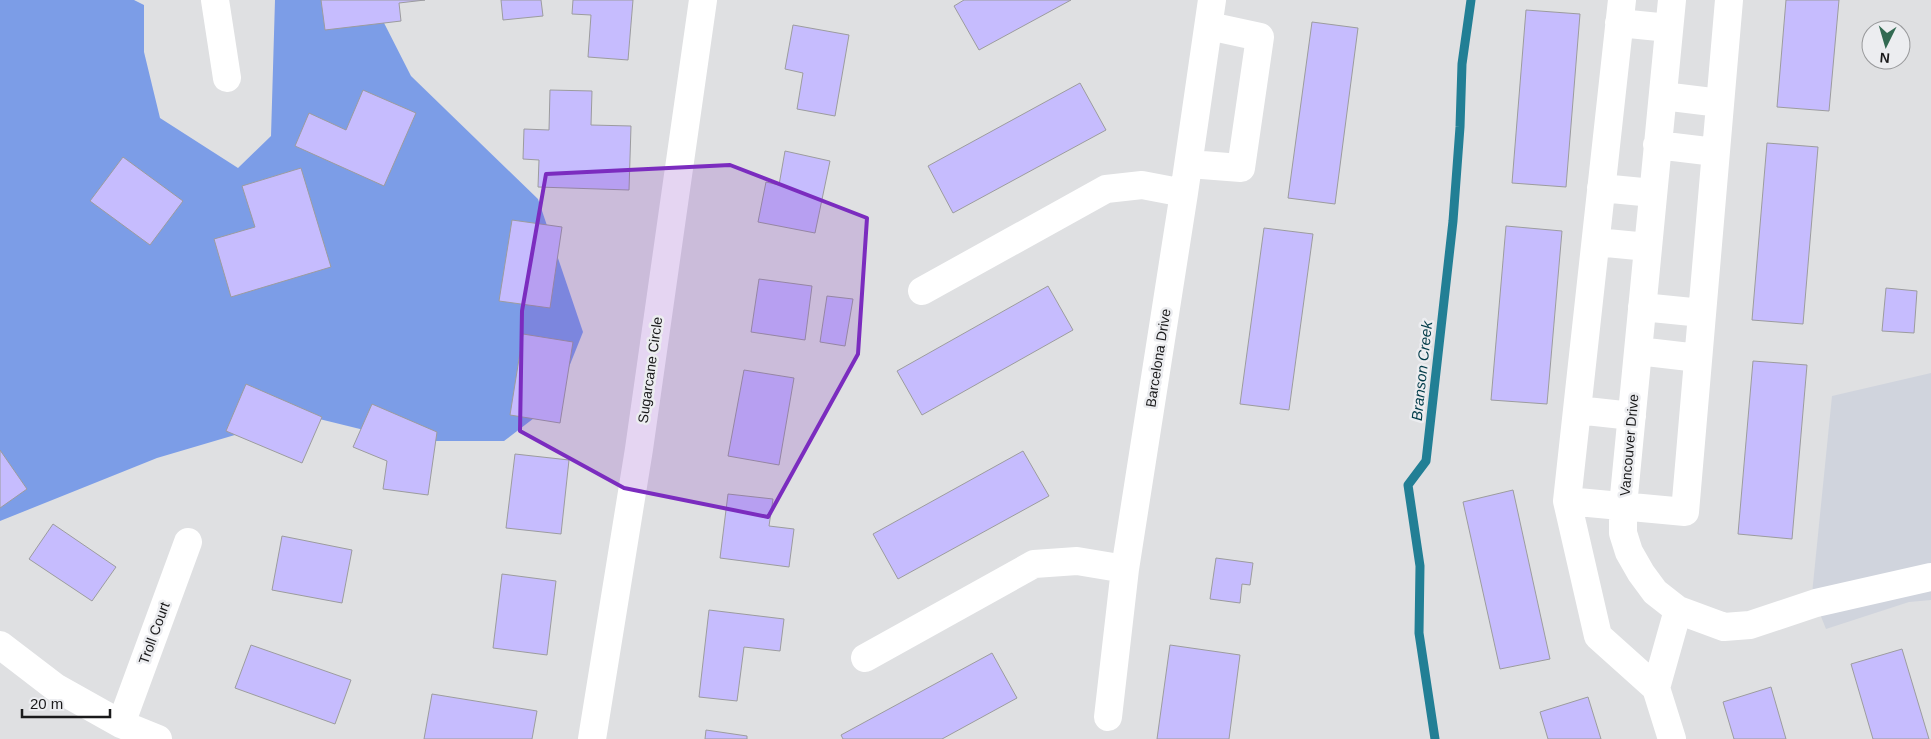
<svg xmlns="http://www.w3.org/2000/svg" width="1931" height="739" font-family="Helvetica,sans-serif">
  <rect width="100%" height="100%" fill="#dfe0e2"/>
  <path fill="#d0d4dd" d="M1931 373V600L1909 602 1826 629 1812 594 1832 396Z"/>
  <path fill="#7c9de7" d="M0 0H134L144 5V52L160 118 238 168 271 136 275 0H358L381 17 411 76 538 199 583 332 555 402 504 441H409L303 415 157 458 0 521Z"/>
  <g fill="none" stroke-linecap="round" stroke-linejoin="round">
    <path stroke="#227f95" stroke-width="9" d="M1435 739 1419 633 1420 566 1408 485 1426 461 1453 221 1460 127 1462 64 1471 0"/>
  </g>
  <path fill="#c6bcfe" stroke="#9c9c9e" d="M321 0H425L399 3 401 21 325 30Z
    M501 0H541L543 16 503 20Z
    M573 0H633L628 60 588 57 591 15 572 14Z
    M964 0H1071L979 50 954 6Z
    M1786 0H1839L1829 111 1777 107Z
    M1526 10 1580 14 1566 187 1512 183Z
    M1312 22 1358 28 1335 204 1288 198Z
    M793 25 849 35 835 116 797 109 803 73 785 69Z
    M1080 83 1106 130 953 213 928 166Z
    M363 90 416 113 384 186 295 146 309 113 346 130Z
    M550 90 592 91 591 125 631 126 629 190 538 187 539 160 523 159 524 129 549 130Z
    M1767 143 1818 147 1803 324 1752 320Z
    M785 151 830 161 815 233 758 222 766 182 779 185Z
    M123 157 183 201 150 245 90 201Z
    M301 168 331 267 231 297 214 239 255 227 242 186Z
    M512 220 562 227 550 308 499 301Z
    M1506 226 1562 231 1547 404 1491 400Z
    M1264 228 1313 234 1289 410 1240 404Z
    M759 279 812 286 805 340 751 332Z
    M1048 286 1073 330 922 415 897 371Z
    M1886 288 1917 291 1914 333 1882 331Z
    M827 296 853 299 845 346 820 342Z
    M523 334 573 342 560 423 510 415Z
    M1753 361 1807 365 1792 539 1738 534Z
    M744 370 794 378 779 465 728 456Z
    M246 384 322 417 302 463 226 431Z
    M372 404 437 432 428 495 383 489 387 461 353 447Z
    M0 450 27 489 0 508Z
    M1023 451 1049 496 898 579 873 534Z
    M515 454 569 460 561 534 506 528Z
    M1513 490 1550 659 1500 669 1463 502Z
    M728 494 773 499 769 526 794 529 789 567 720 558Z
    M53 524 116 567 92 601 29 559Z
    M282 536 352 550 342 603 272 590Z
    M1216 558 1253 563 1250 585 1242 584 1240 603 1210 599Z
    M502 574 556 581 547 655 493 648Z
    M709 610 784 619 780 651 744 647 737 701 699 697Z
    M251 645 351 680 335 724 235 688Z
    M1170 645 1240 655 1229 739H1157Z
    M1902 649 1929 739H1873L1851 664Z
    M992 653 1017 698 942 739H843L841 735Z
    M1771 687 1786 739H1734L1723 702Z
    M432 694 537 711 532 739H424Z
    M1588 697 1601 739H1548L1540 712Z
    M706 730 747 736V739H705Z"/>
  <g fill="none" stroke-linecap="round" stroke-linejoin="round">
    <path stroke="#fff" stroke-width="28" d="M215 0 227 78
      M1622 0 1567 501 1598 636 1656 688
      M1672 0 1623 506V533L1629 552 1641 573 1655 592 1678 610 1724 627 1750 625 1816 603 1931 577
      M1619 23 1669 28
      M1663 96 1720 103
      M1657 145 1715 152
      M1189 164 1241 168 1260 37 1209 26
      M1601 188 1653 193
      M1596 242 1648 247
      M922 291 1106 189 1142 185 1184 193
      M1642 307 1702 313
      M1638 351 1698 358
      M1577 410 1632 416
      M1567 501 1685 512 1729 0
      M0 645 55 687 121 724 158 739
      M865 658 1034 564 1077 561 1125 569
      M1108 717 1125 569 1184 193 1212 0
      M121 724 188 542
      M592 739 639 449 703 0
      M1672 739 1656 688 1678 610"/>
  </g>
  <path fill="#7b2cbf" fill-opacity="0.2" stroke="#7b2cbf" stroke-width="4" stroke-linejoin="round" d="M730 165 867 218 858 354 768 517 624 488 520 431 522 311 546 174Z"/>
  <g text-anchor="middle" stroke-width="5" stroke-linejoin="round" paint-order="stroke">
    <g font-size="14" fill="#1a1a1b" stroke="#ecedf0">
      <text transform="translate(1158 358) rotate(-81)" y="5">Barcelona Drive</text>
      <text transform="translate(650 370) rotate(-82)" y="5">Sugarcane Circle</text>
      <text transform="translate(1629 445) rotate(-85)" y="5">Vancouver Drive</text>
      <text transform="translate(154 633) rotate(-70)" y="5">Troll Court</text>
    </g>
    <g font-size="15" font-style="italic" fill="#023c49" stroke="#ecedf0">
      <text transform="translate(1422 371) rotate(-84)" y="5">Branson Creek</text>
    </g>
  </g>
  <g transform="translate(1886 45) rotate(185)"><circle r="24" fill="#ecedf0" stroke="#98999b"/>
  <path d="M0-4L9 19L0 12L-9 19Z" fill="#326a52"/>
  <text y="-8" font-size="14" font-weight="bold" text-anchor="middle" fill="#1a1a1b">N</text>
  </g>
  <path d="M22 709v8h88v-8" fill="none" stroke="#1a1a1b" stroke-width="2.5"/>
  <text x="30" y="709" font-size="15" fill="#1a1a1b" stroke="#ecedf0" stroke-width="4" paint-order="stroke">20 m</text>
</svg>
